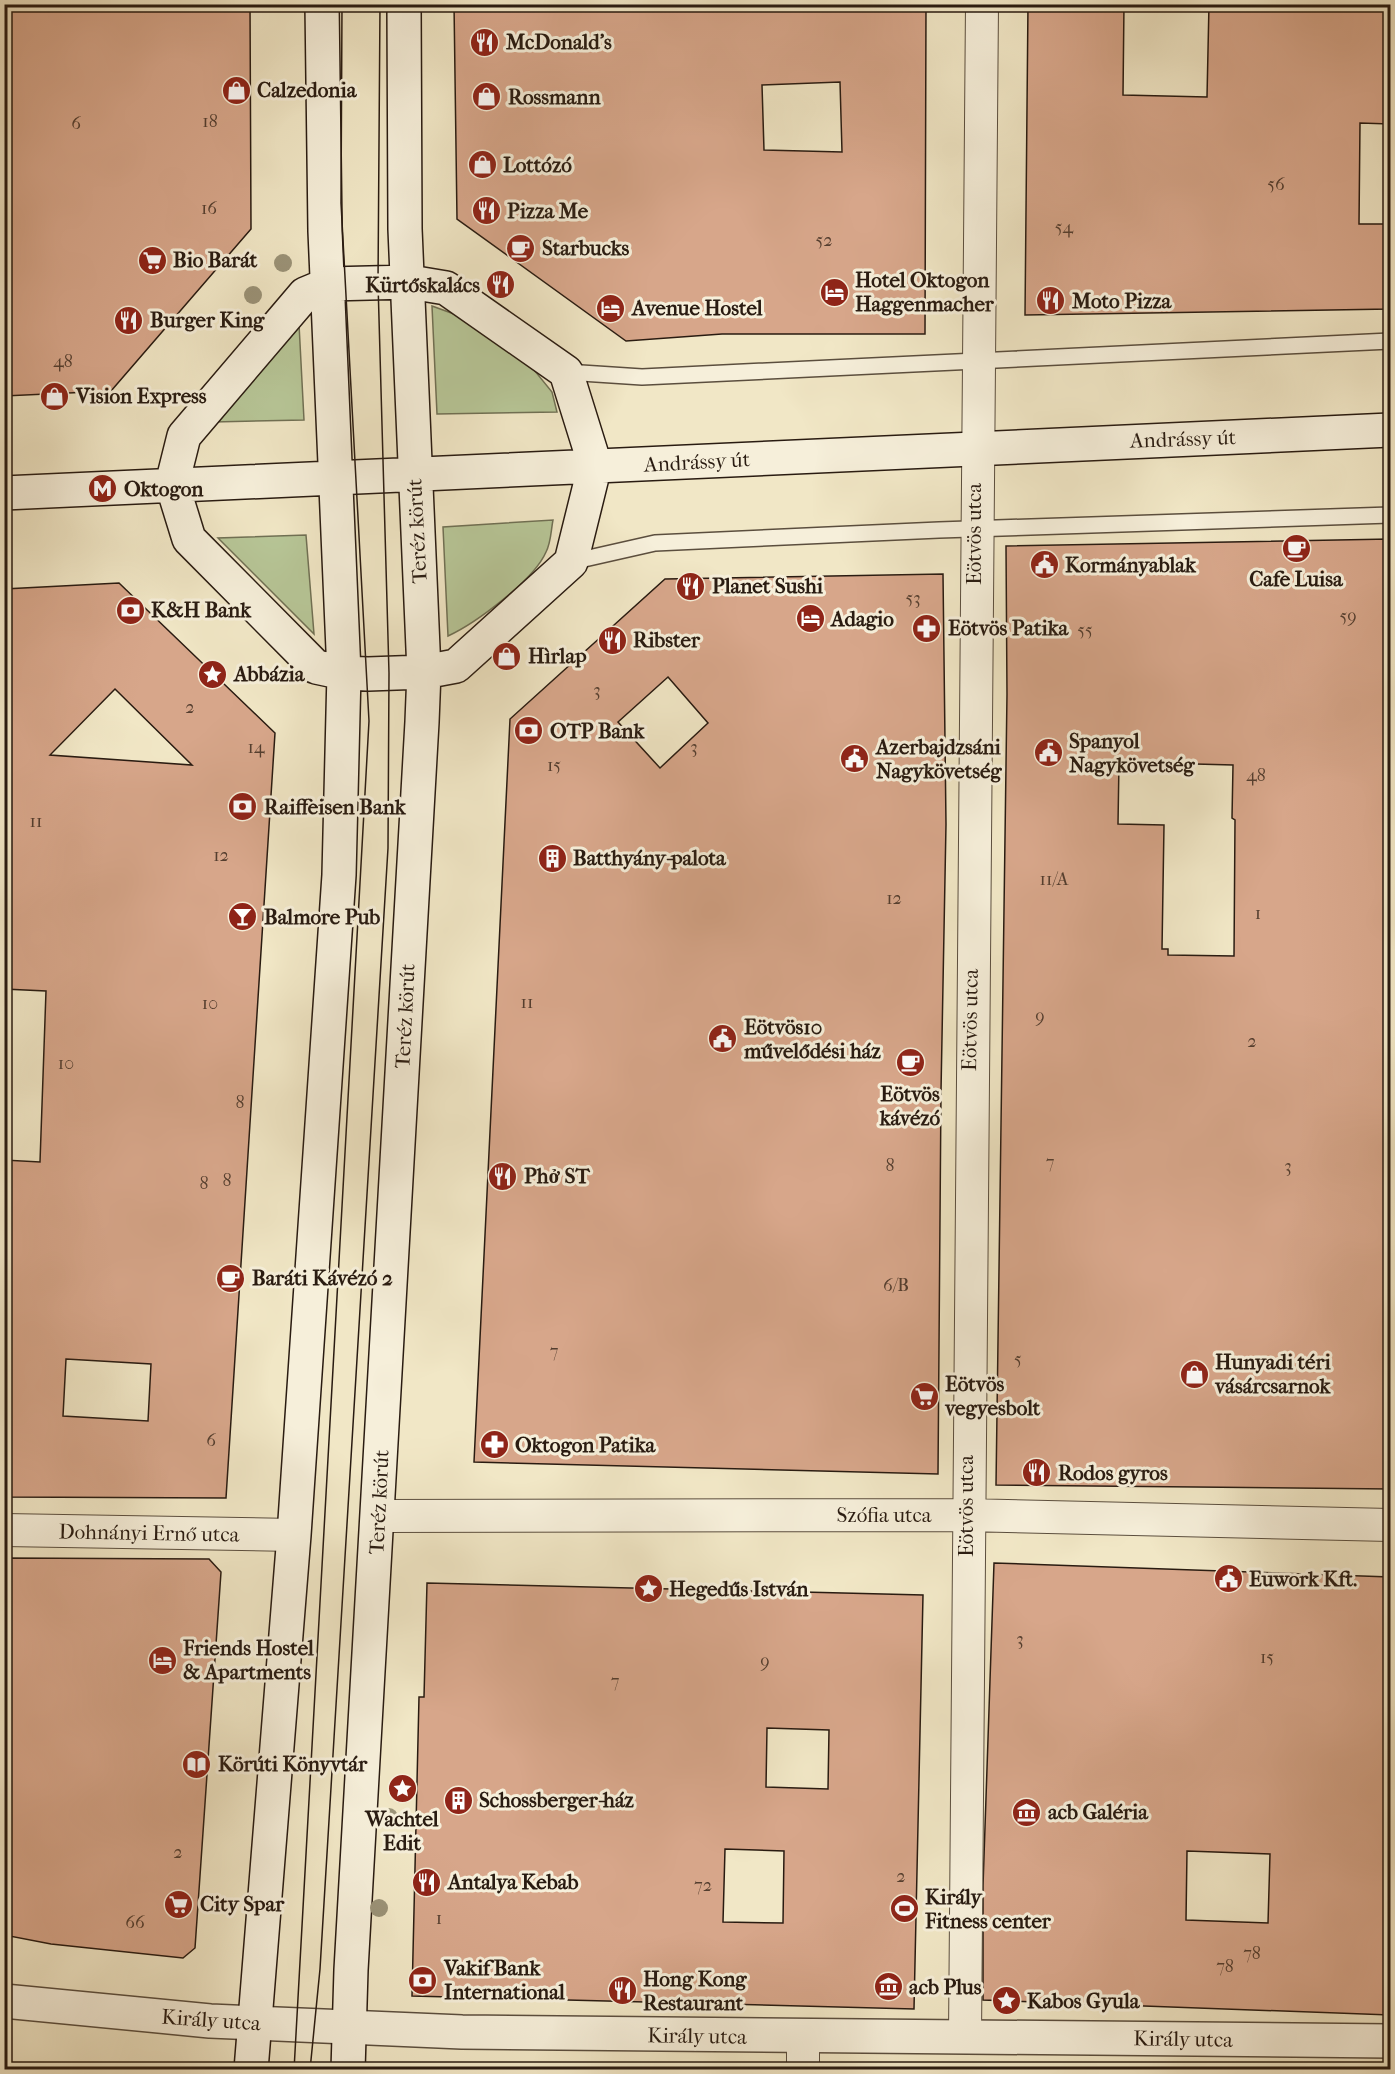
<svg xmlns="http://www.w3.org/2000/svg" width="1395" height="2074" font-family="'IM FELL French Canon',serif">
  <rect width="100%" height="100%" fill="#f1e7c6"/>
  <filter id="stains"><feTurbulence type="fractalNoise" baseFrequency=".00333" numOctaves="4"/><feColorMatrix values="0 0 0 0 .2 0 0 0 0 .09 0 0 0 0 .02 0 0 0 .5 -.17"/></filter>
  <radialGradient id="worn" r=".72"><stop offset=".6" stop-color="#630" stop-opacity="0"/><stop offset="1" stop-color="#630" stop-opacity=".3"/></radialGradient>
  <path fill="#b7c697" stroke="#707054" stroke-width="1.5" d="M432 306 465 318 526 360 552 392 557 412 437 414Z
    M299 324 304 420 214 422Z
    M553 520C551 530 551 543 546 552 534 580 476 623 448 636L443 527Z
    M306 535 314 634 218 538Z"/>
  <path fill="#d7a68a" stroke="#291b11" stroke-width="1.5" fill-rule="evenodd" d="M59 4H250L251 229 111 391 4 396V9L58 7Z
    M454 4H926L925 334H722L626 341 457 219ZM840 82 842 152 764 150 762 85Z
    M1028 4H1124L1123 95 1207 97 1209 4H1390V124L1360 123 1359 224H1390V309L1025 315Z
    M1390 539V1489L996 1485 1007 694 1006 546ZM1119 762 1233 765 1232 818 1235 820 1234 956 1168 955V949H1162L1164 825 1118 824Z
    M943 574 946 824 941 1091 938 1474 474 1462 510 719 665 579ZM668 677 708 723 660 768 618 722Z
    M119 583 275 733 226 1498 4 1497V1160L40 1162 46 991 4 989V589ZM115 689 192 765 50 755ZM66 1359 151 1364 148 1421 63 1416Z
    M4 1558 209 1559 221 1572 195 1948 183 1958 51 1944 4 1935Z
    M994 1563 1390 1577V2015L983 2000V1886ZM1187 1851 1270 1854 1268 1923 1186 1920Z
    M427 1583 923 1595 914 2009 412 1996 419 1697H424ZM767 1728 829 1730 828 1789 766 1787ZM725 1849 784 1851 783 1923 723 1922Z"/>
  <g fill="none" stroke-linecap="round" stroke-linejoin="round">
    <defs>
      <path id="service" d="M566 372 642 377 1390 341
        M571 562 655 543 939 530 1390 515"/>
      <path id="minor" d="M378 1516 965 1515 1390 1525
        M4 1530 294 1535
        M965 2036C965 1359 972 682 982 4
        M803 2070V2037"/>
      <path id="tertiary" d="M4 2001 210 2021 462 2032 1390 2041"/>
      <path id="secondary" d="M410 282 446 288 566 372 595 465 571 562 456 666 424 672 368 674 344 673 316 667 189 539 172 484 184 436 305 294 329 284Z
        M4 493 1390 430
        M251 2070 294 1535 339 875 344 673 325 231 322 4
        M348 2070 351 1970 422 722 424 672 405 229 404 4"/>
    </defs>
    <use href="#service" stroke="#5b4e3e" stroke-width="18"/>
    <use href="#minor" stroke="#5b4e3e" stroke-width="34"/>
    <use href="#tertiary" stroke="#5b4e3e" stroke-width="36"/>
    <use href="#secondary" stroke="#291b11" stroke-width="36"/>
    <use href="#service" stroke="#f6efda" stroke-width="15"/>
    <use href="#minor" stroke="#f6efda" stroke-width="32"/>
    <use href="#tertiary" stroke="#f6efda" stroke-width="33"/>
    <use href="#secondary" stroke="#f6efda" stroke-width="33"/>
    <path stroke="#291b11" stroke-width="1.5" d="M294 2070 369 721 341 203 342 4
      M310 2070 320 1969 388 848 389 673 378 283 380 4"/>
  </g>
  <g fill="#9b9378">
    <circle cx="283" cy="263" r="9"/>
    <circle cx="253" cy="295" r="9"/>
    <circle cx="389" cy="1817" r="9"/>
    <circle cx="379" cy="1908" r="9"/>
  </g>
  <defs>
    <symbol id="restaurant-disc" viewBox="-11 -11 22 22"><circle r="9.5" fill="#8f2418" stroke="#f6efda"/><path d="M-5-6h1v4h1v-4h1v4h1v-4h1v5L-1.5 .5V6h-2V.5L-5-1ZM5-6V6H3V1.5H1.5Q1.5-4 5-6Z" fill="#fff"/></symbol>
    <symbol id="shop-disc" viewBox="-11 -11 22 22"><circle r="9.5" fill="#8f2418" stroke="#f6efda"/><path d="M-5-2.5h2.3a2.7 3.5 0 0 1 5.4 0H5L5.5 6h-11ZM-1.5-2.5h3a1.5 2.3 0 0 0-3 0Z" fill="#fff"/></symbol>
    <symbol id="cafe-disc" viewBox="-11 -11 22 22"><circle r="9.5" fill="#8f2418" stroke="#f6efda"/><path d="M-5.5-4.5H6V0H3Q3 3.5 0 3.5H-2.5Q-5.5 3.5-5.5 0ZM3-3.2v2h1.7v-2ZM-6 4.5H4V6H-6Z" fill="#fff"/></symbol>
    <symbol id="supermarket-disc" viewBox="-11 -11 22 22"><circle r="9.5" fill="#8f2418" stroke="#f6efda"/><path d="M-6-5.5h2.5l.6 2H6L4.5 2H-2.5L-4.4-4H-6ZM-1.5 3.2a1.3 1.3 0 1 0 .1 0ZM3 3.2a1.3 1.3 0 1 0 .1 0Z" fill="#fff"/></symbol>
    <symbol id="hotel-disc" viewBox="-11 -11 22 22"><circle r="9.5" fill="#8f2418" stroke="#f6efda"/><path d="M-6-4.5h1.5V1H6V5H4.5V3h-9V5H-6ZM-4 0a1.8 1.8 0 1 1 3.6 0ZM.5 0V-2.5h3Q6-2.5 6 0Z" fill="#fff"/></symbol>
    <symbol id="metro-disc" viewBox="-11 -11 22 22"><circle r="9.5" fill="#8f2418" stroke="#f6efda"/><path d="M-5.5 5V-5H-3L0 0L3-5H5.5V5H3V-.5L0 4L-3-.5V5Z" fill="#fff"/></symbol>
    <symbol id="civic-disc" viewBox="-11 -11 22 22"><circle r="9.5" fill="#8f2418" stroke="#f6efda"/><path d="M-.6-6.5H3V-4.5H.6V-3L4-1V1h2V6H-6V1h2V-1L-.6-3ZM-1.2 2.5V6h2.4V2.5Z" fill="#fff"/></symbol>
    <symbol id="bank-disc" viewBox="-11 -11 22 22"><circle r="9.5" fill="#8f2418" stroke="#f6efda"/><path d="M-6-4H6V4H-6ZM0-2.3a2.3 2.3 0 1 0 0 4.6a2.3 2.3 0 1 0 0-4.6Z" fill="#fff"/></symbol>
    <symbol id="pharmacy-disc" viewBox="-11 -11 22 22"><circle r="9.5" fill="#8f2418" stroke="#f6efda"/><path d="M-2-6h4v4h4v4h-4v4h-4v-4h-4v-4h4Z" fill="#fff"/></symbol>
    <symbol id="sight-disc" viewBox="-11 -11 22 22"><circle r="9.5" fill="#8f2418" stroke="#f6efda"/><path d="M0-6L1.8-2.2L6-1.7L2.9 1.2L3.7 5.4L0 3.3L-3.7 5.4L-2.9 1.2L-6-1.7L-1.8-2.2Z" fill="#fff"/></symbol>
    <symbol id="building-disc" viewBox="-11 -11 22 22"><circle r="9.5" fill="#8f2418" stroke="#f6efda"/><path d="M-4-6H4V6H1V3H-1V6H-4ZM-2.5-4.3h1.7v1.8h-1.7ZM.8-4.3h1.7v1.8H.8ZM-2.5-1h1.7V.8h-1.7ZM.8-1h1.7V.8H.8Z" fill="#fff"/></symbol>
    <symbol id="bar-disc" viewBox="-11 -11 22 22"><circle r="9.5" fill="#8f2418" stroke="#f6efda"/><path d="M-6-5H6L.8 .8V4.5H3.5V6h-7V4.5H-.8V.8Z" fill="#fff"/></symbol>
    <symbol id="library-disc" viewBox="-11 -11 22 22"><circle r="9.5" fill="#8f2418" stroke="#f6efda"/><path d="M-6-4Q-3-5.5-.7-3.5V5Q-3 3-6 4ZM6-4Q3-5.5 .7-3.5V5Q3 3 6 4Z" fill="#fff"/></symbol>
    <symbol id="museum-disc" viewBox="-11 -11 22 22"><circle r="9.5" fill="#8f2418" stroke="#f6efda"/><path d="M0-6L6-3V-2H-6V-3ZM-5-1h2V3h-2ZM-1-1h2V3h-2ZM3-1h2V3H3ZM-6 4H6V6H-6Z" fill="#fff"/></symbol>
    <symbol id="stadium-disc" viewBox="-11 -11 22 22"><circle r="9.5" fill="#8f2418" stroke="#f6efda"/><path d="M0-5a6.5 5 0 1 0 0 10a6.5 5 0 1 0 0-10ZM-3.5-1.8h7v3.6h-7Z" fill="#fff"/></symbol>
  </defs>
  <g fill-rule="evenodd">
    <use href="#restaurant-disc" x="468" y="26" width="33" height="33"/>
    <use href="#shop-disc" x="220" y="74" width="33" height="33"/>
    <use href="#shop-disc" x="470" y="80" width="33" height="33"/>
    <use href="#shop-disc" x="466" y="148" width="33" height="33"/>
    <use href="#restaurant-disc" x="470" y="194" width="33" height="33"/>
    <use href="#cafe-disc" x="504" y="232" width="33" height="33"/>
    <use href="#supermarket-disc" x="136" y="244" width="33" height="33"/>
    <use href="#restaurant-disc" x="484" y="268" width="33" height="33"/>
    <use href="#hotel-disc" x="818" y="276" width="33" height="33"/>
    <use href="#restaurant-disc" x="1034" y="284" width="33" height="33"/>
    <use href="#hotel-disc" x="594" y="292" width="33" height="33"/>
    <use href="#restaurant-disc" x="112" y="304" width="33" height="33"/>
    <use href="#shop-disc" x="38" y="380" width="33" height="33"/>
    <use href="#metro-disc" x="86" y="472" width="33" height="33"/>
    <use href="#cafe-disc" x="1280" y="532" width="33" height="33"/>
    <use href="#civic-disc" x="1028" y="548" width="33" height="33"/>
    <use href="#restaurant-disc" x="674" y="570" width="33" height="33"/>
    <use href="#bank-disc" x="114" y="594" width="33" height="33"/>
    <use href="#hotel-disc" x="794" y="602" width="33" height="33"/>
    <use href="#pharmacy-disc" x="910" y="612" width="33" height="33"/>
    <use href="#restaurant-disc" x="596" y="624" width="33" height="33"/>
    <use href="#shop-disc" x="490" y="640" width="33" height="33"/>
    <use href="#sight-disc" x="196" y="658" width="33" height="33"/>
    <use href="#bank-disc" x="512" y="714" width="33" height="33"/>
    <use href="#civic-disc" x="1032" y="736" width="33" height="33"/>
    <use href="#civic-disc" x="838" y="742" width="33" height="33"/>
    <use href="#bank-disc" x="226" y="790" width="33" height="33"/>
    <use href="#building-disc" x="536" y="842" width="33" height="33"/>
    <use href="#bar-disc" x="226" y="900" width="33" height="33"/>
    <use href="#civic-disc" x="706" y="1022" width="33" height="33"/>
    <use href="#cafe-disc" x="894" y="1046" width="33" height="33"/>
    <use href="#restaurant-disc" x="486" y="1160" width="33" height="33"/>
    <use href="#cafe-disc" x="214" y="1262" width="33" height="33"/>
    <use href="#shop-disc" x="1178" y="1358" width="33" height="33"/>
    <use href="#supermarket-disc" x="908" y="1380" width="33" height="33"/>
    <use href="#pharmacy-disc" x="478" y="1428" width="33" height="33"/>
    <use href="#restaurant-disc" x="1020" y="1456" width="33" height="33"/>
    <use href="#civic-disc" x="1212" y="1562" width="33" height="33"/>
    <use href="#sight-disc" x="632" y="1572" width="33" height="33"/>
    <use href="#hotel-disc" x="146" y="1644" width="33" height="33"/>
    <use href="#library-disc" x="180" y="1748" width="33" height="33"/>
    <use href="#sight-disc" x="386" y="1772" width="33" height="33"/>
    <use href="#building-disc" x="442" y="1784" width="33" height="33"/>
    <use href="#museum-disc" x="1010" y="1796" width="33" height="33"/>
    <use href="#restaurant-disc" x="410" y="1866" width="33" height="33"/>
    <use href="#supermarket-disc" x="162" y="1888" width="33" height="33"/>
    <use href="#stadium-disc" x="888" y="1892" width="33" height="33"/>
    <use href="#bank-disc" x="406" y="1964" width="33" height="33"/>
    <use href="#museum-disc" x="872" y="1970" width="33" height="33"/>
    <use href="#restaurant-disc" x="606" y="1974" width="33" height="33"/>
    <use href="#sight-disc" x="990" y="1984" width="33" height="33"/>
  </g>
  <g text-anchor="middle" stroke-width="6" stroke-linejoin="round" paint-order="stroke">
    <g font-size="18" fill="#543e2f">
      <text x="210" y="127">18</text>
      <text x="76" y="129">6</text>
      <text x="1276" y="190">56</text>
      <text x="209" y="214">16</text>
      <text x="1064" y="233">54</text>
      <text x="824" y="246">52</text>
      <text x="63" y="367">48</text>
      <text x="913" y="604">53</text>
      <text x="1348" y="622">59</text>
      <text x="1085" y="636">55</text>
      <text x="597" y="696">3</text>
      <text x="190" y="713">2</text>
      <text x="256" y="753">14</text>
      <text x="694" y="753">3</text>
      <text x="554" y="771">15</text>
      <text x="1256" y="781">48</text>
      <text x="36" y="827">11</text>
      <text x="221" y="861">12</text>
      <text x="1054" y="885">11/A</text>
      <text x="894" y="904">12</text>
      <text x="1258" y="919">1</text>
      <text x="527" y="1008">11</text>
      <text x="210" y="1009">10</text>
      <text x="1040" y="1022">9</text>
      <text x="1252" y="1047">2</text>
      <text x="66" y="1069">10</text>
      <text x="240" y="1108">8</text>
      <text x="1050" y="1168">7</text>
      <text x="890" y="1171">8</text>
      <text x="1288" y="1172">3</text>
      <text x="227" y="1186">8</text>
      <text x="204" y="1189">8</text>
      <text x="896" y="1291">6/B</text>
      <text x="554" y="1357">7</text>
      <text x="1018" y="1365">5</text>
      <text x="211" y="1446">6</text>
      <text x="1020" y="1645">3</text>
      <text x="1267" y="1663">15</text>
      <text x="765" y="1667">9</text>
      <text x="615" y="1687">7</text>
      <text x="178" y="1858">2</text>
      <text x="901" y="1882">2</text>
      <text x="703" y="1891">72</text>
      <text x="439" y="1924">1</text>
      <text x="135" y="1928">66</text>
      <text x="1252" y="1959">78</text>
      <text x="1225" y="1972">78</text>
    </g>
    <g font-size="21" font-weight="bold" fill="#291b11" stroke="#f6efda" text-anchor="start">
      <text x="506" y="49">McDonald's</text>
      <text x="257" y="97">Calzedonia</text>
      <text x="508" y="104">Rossmann</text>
      <text x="503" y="172">Lottózó</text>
      <text x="507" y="218">Pizza Me</text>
      <text x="542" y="255">Starbucks</text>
      <text x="173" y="267">Bio Barát</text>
      <text x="855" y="287">Hotel Oktogon<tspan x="855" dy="24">Haggenmacher</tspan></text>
      <text x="480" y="292" text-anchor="end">Kürtőskalács</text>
      <text x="1072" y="308">Moto Pizza</text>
      <text x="632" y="315">Avenue Hostel</text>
      <text x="150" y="327">Burger King</text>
      <text x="76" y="403">Vision Express</text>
      <text x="124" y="496">Oktogon</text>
      <text x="1065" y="572">Kormányablak</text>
      <text x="1296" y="586" text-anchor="middle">Cafe Luisa</text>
      <text x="712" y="593">Planet Sushi</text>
      <text x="151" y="617">K&amp;H Bank</text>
      <text x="831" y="626">Adagio</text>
      <text x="948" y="635">Eötvös Patika</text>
      <text x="633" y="647">Ribster</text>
      <text x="528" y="663">Hìrlap</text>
      <text x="234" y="681">Abbázia</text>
      <text x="550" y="738">OTP Bank</text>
      <text x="1069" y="748">Spanyol<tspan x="1069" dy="24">Nagykövetség</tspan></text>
      <text x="876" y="754">Azerbajdzsáni<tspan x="876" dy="24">Nagykövetség</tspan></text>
      <text x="264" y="814">Raiffeisen Bank</text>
      <text x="573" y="865">Batthyány-palota</text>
      <text x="264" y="924">Balmore Pub</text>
      <text x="744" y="1034">Eötvös10<tspan x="744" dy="24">művelődési ház</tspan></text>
      <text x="910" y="1101" text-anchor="middle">Eötvös<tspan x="910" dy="24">kávézó</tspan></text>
      <text x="524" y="1183">Phở ST</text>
      <text x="252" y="1285">Baráti Kávézó 2</text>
      <text x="1215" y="1369">Hunyadi téri<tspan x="1215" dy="24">vásárcsarnok</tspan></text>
      <text x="945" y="1391">Eötvös<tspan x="945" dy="24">vegyesbolt</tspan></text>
      <text x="515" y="1452">Oktogon Patika</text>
      <text x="1058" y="1480">Rodos gyros</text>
      <text x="1249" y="1586">Euwork Kft.</text>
      <text x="669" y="1596">Hegedűs István</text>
      <text x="183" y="1655">Friends Hostel<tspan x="183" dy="24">&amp; Apartments</tspan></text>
      <text x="218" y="1771">Körúti Könyvtár</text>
      <text x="479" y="1807">Schossberger-ház</text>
      <text x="1048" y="1819">acb Galéria</text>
      <text x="402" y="1826" text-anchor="middle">Wachtel<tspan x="402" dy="24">Edit</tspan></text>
      <text x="448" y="1889">Antalya Kebab</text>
      <text x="925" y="1904">Király<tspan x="925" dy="24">Fitness center</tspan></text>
      <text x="200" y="1911">City Spar</text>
      <text x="444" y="1975">VakifBank<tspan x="444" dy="24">International</tspan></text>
      <text x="643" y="1986">Hong Kong<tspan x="643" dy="24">Restaurant</tspan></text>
      <text x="909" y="1994">acb Plus</text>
      <text x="1027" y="2008">Kabos Gyula</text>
    </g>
    <g font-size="21" fill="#291b11" stroke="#f6efda">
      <text transform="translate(1183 439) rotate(-2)" y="7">Andrássy út</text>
      <text transform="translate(697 462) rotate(-3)" y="7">Andrássy út</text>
      <text transform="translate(417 531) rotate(-93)" y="7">Teréz körút</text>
      <text transform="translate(974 534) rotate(-90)" y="7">Eötvös utca</text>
      <text transform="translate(405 1016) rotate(-87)" y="7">Teréz körút</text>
      <text transform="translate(970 1020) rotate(-89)" y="7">Eötvös utca</text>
      <text transform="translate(379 1502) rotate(-87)" y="7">Teréz körút</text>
      <text transform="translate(966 1506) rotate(-90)" y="7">Eötvös utca</text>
      <text x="884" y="1522">Szófia utca</text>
      <text transform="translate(149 1533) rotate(1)" y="7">Dohnányi Ernő utca</text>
      <text transform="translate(211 2020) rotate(4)" y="7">Király utca</text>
      <text transform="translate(697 2036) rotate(1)" y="7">Király utca</text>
      <text transform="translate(1183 2039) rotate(1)" y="7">Király utca</text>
    </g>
  </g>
  <rect width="1395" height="2074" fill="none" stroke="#f1e7c6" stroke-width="24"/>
  <rect x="6" y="6" width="1383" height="2062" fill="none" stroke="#291b11" stroke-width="3"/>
  <rect x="12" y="12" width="1371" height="2050" fill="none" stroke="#291b11" stroke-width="1.5"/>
  <rect width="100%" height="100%" filter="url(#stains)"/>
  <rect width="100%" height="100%" fill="url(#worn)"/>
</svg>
